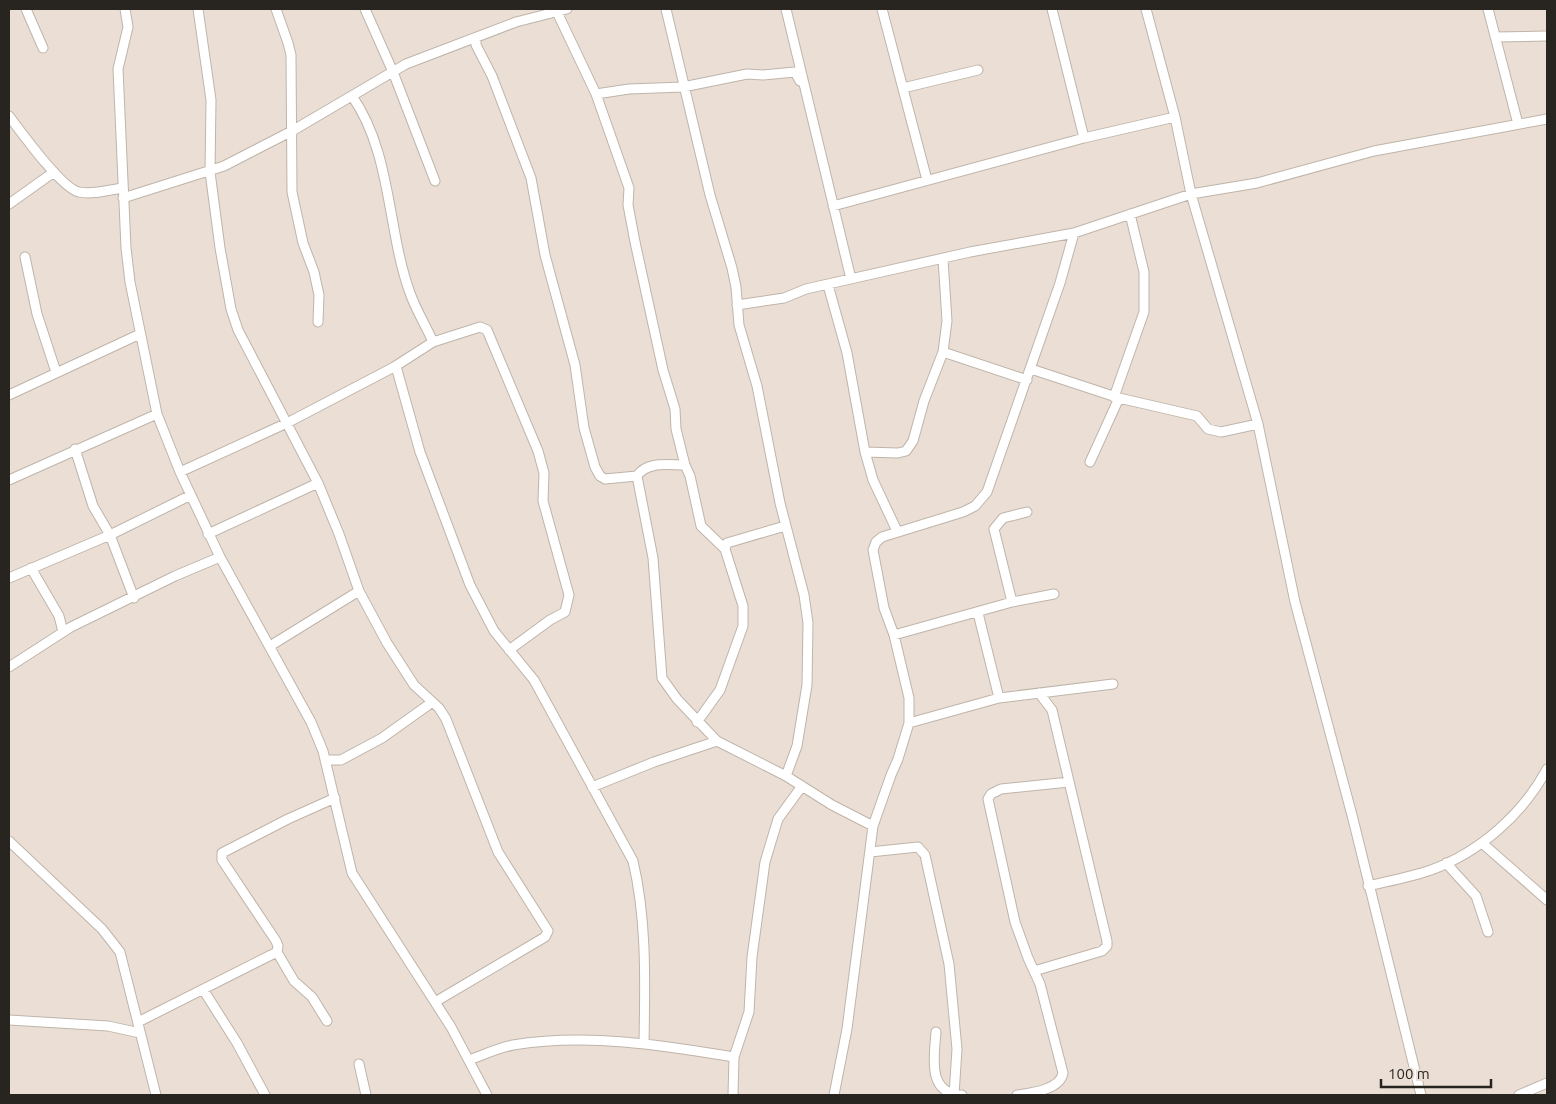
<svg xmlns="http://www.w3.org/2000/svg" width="1556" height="1104" font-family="Ubuntu,sans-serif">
  <rect width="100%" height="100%" fill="#ebdfd5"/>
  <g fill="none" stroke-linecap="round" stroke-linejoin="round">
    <defs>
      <path id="minor" d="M26 9 43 48
        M125 9 128 27 118 69 126 248 130 282 157 414 180 472 220 557 311 722 323 751 352 873 451 1027 487 1095
        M198 9 211 100 210 172 220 248 231 309 238 330 318 483 339 534 359 591 387 643 414 685 439 708 446 719 498 852 548 931 545 937 435 1002
        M276 9 288 43 291 55 292 192 303 243 314 272 319 295 318 322
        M365 9 393 72 435 181
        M666 9 710 195 732 268 736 287 739 325 757 386 780 503 804 595 808 623 807 685 797 746 786 776
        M786 9 851 279
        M882 9 927 180
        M1052 9 1084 138
        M1146 9 1175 117 1191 194 1258 424 1295 602 1353 819 1421 1095
        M1488 9 1518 124
        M557 12 596 94 629 188 628 205 635 242 663 370 675 409 676 429 685 465C668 465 647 461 637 476L653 558 662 678 677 699 717 741 786 776 832 805 873 826
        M1495 37 1547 36
        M476 39V45L492 76 531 178 545 255 575 365 584 428 595 467 600 476 605 479 637 476
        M903 88 978 70
        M596 94 629 89 683 87 747 74 763 75 795 72 800 81
        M352 96C392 153 387 230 410 293 416 310 426 326 433 342
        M9 116C21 132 62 189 79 192 92 195 109 190 122 188
        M123 198 224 166 292 131 406 64 516 22 567 9
        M9 204 54 172
        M833 206 1084 138 1175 117
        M25 257 37 314 56 372
        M828 285 847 353 865 452 873 480 897 531
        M737 305 784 298 806 289 970 252 1074 233 1191 194 1257 183 1374 151 1547 119
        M943 352 1027 380
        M394 367 397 370 420 452 470 585 494 631 534 680 633 861C647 920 645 983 644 1043
        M1031 369 1119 398 1197 416 1208 429 1221 432 1258 424
        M9 395 140 334
        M1114 397 1144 312V272L1130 214
        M75 449 93 506 110 535 134 598
        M865 452 898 453 906 451 913 441 924 401 943 352 947 321 943 259
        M1090 462 1119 398
        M685 465 690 476 701 526 725 549
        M180 472 287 423 394 367 433 342 480 327 487 330 538 451 544 473 543 501 569 595 565 612 550 620 509 650
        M9 480 157 414
        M208 534 318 483
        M31 568 59 616 63 632
        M9 578 110 535 191 495
        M1012 602 994 529 1003 518 1027 512
        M978 613 999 698
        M894 635 1012 602 1054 594
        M270 646 359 591
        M9 667 71 627 175 576 220 557
        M697 722 720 690 743 626V606L725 549 727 543 785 526
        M909 723 999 698 1113 684
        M325 760H341L382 738 431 703
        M592 787 654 762 717 741
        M9 841 102 929 120 952 156 1095
        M1482 843 1547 900
        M870 852 918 847 925 855 949 964 957 1049 954 1095
        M1446 863 1476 896 1488 932
        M1368 886C1389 881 1411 877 1431 870 1480 852 1523 814 1547 769
        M277 952 294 981 312 997 327 1021
        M1034 971 1102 951 1107 946V941L1052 710 1039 693
        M204 991 237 1043 265 1095
        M9 1020 108 1026 140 1033
        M138 1022 277 952 278 946 276 941 222 860V853L288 819 335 798
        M936 1032C934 1057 927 1094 962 1095
        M469 1060C483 1055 498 1048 513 1045 587 1033 661 1045 734 1057
        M359 1064 366 1095
        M733 1095 734 1057 749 1012 752 957 765 862 778 819 802 786
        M834 1095 847 1029 873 826 891 775 898 759 909 723V698L894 635 884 608 873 550 876 542 882 537 963 512 975 506 987 492 1060 283 1074 233
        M1017 1095C1031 1093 1060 1090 1063 1073L1040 984 1028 958 1015 922 988 799 991 794 1001 789 1069 782
        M1519 1095 1547 1083"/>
    </defs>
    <use href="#minor" stroke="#bfb4aa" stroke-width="11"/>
    <use href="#minor" stroke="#fff" stroke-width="9"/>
  </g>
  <rect width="1556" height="1104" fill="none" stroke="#282420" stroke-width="20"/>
  <path d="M1381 1079v8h110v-8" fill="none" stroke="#282420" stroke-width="2.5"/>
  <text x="1388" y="1079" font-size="15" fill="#282420" stroke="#ebdfd5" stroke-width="4" paint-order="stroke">100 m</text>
</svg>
